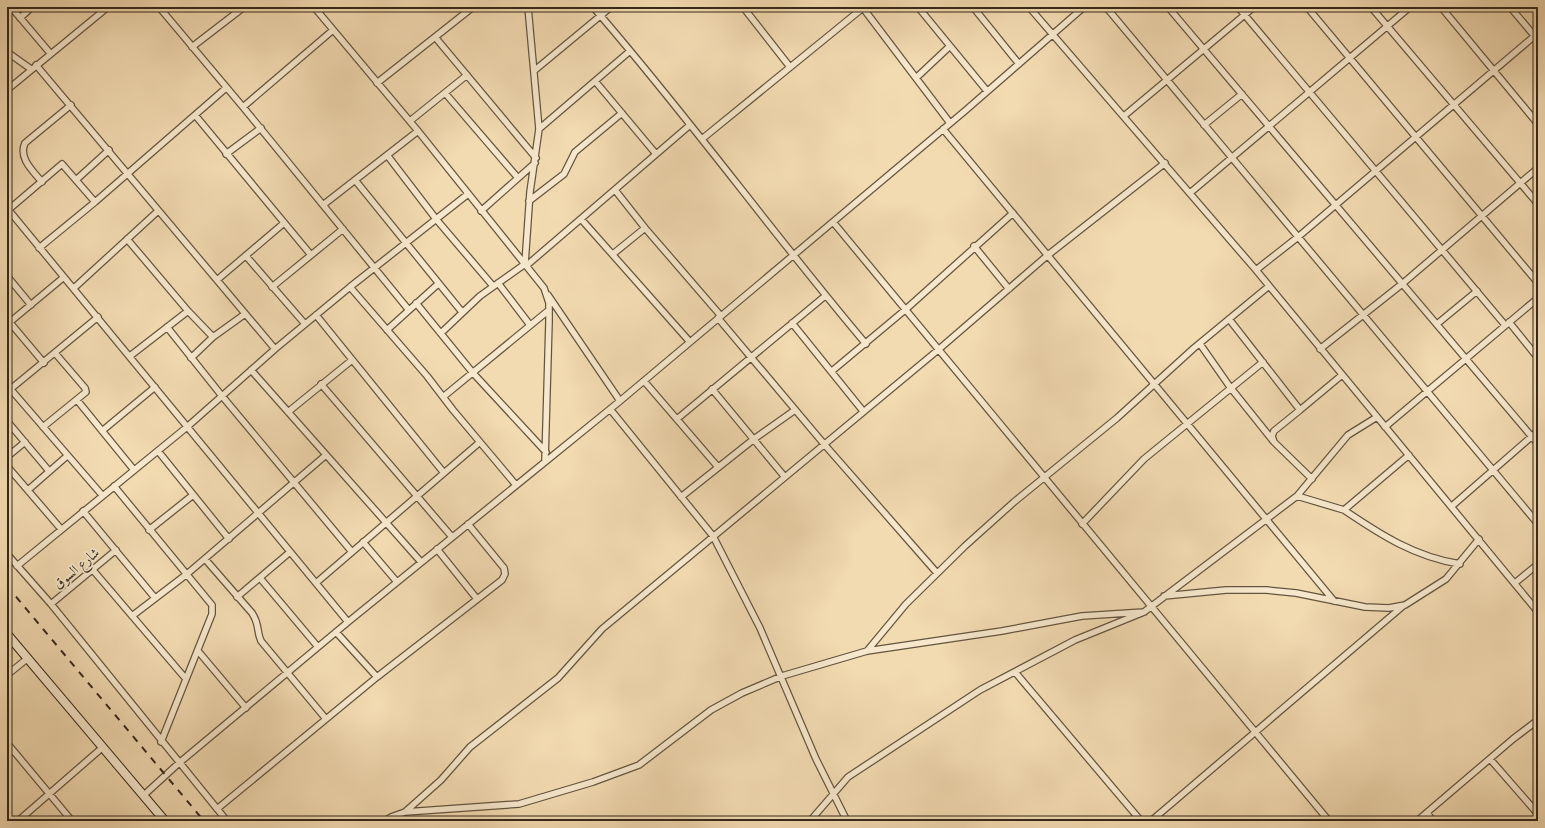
<svg xmlns="http://www.w3.org/2000/svg" width="1545" height="828" font-family="'Sorts Mill Goudy',Amiri,serif">
  <rect width="100%" height="100%" fill="#f2dab1"/>
  <filter id="stains"><feTurbulence type="fractalNoise" baseFrequency=".005" numOctaves="4"/><feColorMatrix values="0 0 0 0 .2 0 0 0 0 .09 0 0 0 0 .02 0 0 0 .5 -.17"/></filter>
  <radialGradient id="worn" r=".72"><stop offset=".6" stop-color="#630" stop-opacity="0"/><stop offset="1" stop-color="#630" stop-opacity=".3"/></radialGradient>
  <g fill="none" stroke-linecap="round" stroke-linejoin="round">
    <defs>
      <path id="street" d="M11 7 50 53
        M159 7 243 107 408 309
        M314 7 418 131 544 288 549 303V322L545 460
        M593 7C688 116 773 234 866 344
        M743 7 790 67
        M918 7 987 91
        M973 7 1019 64
        M1029 7 1256 270 1538 612
        M1106 7 1538 524
        M1168 7 1538 444
        M1238 7 1505 325
        M1307 7 1538 283
        M1371 7 1538 204
        M1441 7 1538 124
        M1510 7 1538 40
        M863 8 950 123
        M20 18 32 7
        M435 37 536 158
        M192 47 244 7
        M7 52 31 69
        M36 65 275 349
        M535 70 611 7
        M916 78 950 46
        M595 81 656 154
        M377 83 473 7
        M7 90 108 7
        M445 93 518 178
        M243 107 333 30
        M195 115 311 255
        M1124 116 1254 7
        M410 121 467 75
        M1204 125 1242 94
        M539 129 630 51
        M943 129 1334 601
        M702 139 864 7
        M226 154 261 128
        M387 155 436 219 493 286
        M76 180 109 150
        M355 180 462 312
        M42 182C33 171 18 158 25 143L71 105
        M615 190 645 228 721 316
        M1190 193 1410 7
        M529 201 564 174 575 152 622 113
        M323 205 418 131
        M7 208 348 622
        M7 211 62 164 95 202
        M481 211 535 163
        M581 219 690 342
        M833 222 1329 821
        M127 239 188 311 213 337
        M974 246 1009 289
        M39 248 95 202 226 88
        M613 254 645 228
        M246 256 305 324
        M525 264 530 192 539 129 528 7
        M526 266 690 125
        M1256 270 1298 237 1538 33
        M7 276 31 305
        M217 280 284 223
        M498 283 530 325
        M272 287 343 229
        M350 287 427 376 453 410 516 485
        M74 288 158 211
        M548 295 620 401
        M416 303 473 373 546 452
        M316 315 444 473
        M718 318 824 444 937 573
        M7 319 44 363
        M1229 319 1300 410 1342 375
        M10 322 64 277
        M1509 322 1538 358
        M792 323 863 411
        M1437 324 1477 291
        M167 327 222 396 352 552
        M387 330 438 284
        M441 333 480 296 525 264
        M1200 344 1230 387 1274 442
        M1320 349 1402 284 1538 168
        M130 356 188 311
        M191 358 213 337 245 314
        M251 370 421 562
        M832 371 905 310 1013 213
        M644 381 718 467
        M321 384 452 537
        M7 385 102 495
        M712 389 784 476
        M7 392 98 317
        M443 397 549 310
        M77 400 134 470
        M610 409 713 536 760 628 816 759 847 821
        M1300 410 1274 431 1272 436 1274 442 1312 479
        M288 412 352 360
        M677 419 825 296
        M7 421 49 471
        M43 427 86 392 85 388 55 353
        M1385 427 1538 298
        M102 431 155 387
        M158 451 229 539
        M1409 455 1344 510C1381 535 1415 557 1460 564
        M7 457 25 442
        M7 466 61 529
        M114 486 212 605V614L161 742
        M28 490 67 456
        M1297 496 1344 510
        M681 497 754 439 795 410
        M1452 506 1538 431
        M83 511 155 598
        M1082 524 1144 459 1263 362
        M149 530 193 495
        M363 542 397 582
        M437 549 477 599
        M7 554 51 604 227 821
        M205 559 252 613C260 625 256 630 261 641L326 719
        M17 566 187 427 275 349 350 287 468 194
        M92 569 186 679
        M260 578 318 647
        M316 583 480 442
        M1515 583 1538 564
        M1164 596 1226 590H1266L1296 593 1365 607 1389 608 1405 605 1446 579 1479 539
        M237 597 290 552
        M51 604 116 550
        M132 616 187 574 326 455
        M336 632 377 677
        M198 651 246 708
        M867 651 906 604 965 546 1014 502 1117 418 1194 348 1269 286
        M1015 672 1141 821
        M7 675 28 658
        M7 743 72 821
        M1490 759 1538 814
        M144 795 179 763 348 622 620 401 966 110 1084 7
        M217 809 377 677 502 580 505 574 504 568 468 524
        M405 812 441 780 470 747 558 678 602 629 938 350 1048 255 1165 163
        M1427 813 1433 821
        M18 821 103 747
        M385 821 391 817 405 812 519 804 593 782 639 765 711 710 742 693 782 676 867 651 1002 631 1082 616 1144 612
        M810 821 848 777 980 690 1075 640 1144 612 1297 496 1348 435 1377 417
        M1151 821 1403 606
        M1417 821 1513 739 1538 720"/>
      <path id="secondary" d="M7 634 165 821"/>
    </defs>
    <use href="#street" stroke="#645540" stroke-width="8"/>
    <use href="#secondary" stroke="#35291a" stroke-width="10"/>
    <use href="#street" stroke="#f7e7cc" stroke-width="5.5"/>
    <use href="#secondary" stroke="#f7e7cc" stroke-width="8"/>
    <path stroke="#35291a" stroke-width="2" stroke-dasharray="7 7" stroke-linecap="butt" d="M7 586 204 821"/>
  </g>
  <g text-anchor="middle" stroke-width="3.5" stroke-linejoin="round" paint-order="stroke">
    <g font-size="14" fill="#35291a" stroke="#f7e7cc">
      <text transform="translate(76 568) rotate(-40)" y="5">شارع السوق</text>
    </g>
  </g>
  <rect width="1545" height="828" fill="none" stroke="#f2dab1" stroke-width="24"/>
  <rect x="8" y="8" width="1529" height="812" fill="none" stroke="#35291a" stroke-width="2"/>
  <rect x="12" y="12" width="1521" height="804" fill="none" stroke="#35291a"/>
  <rect width="100%" height="100%" filter="url(#stains)"/>
  <rect width="100%" height="100%" fill="url(#worn)"/>
</svg>
